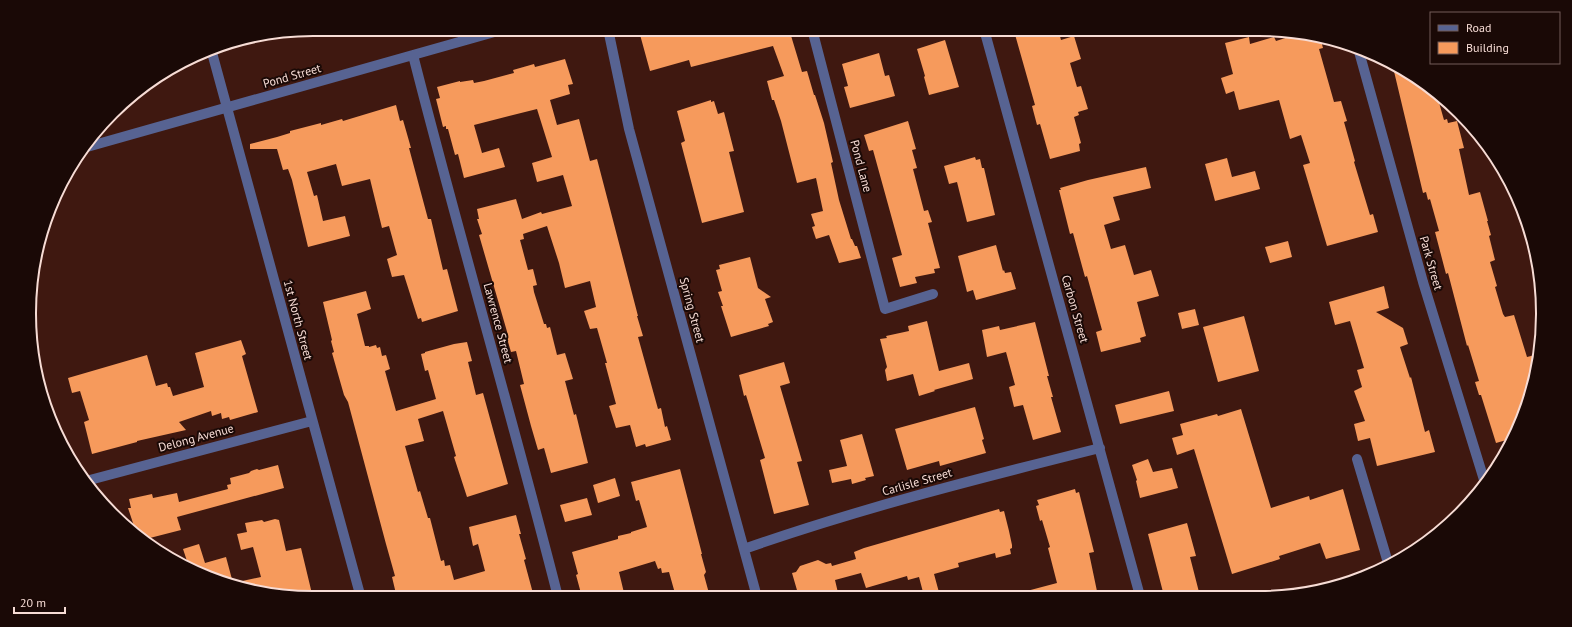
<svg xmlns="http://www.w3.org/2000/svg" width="1572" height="627" font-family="'PT Sans',sans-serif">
  <rect width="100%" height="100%" fill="#3f1810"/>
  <path fill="#f69a5c" d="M646 29H789L802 72 807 71 814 95H815L824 123 833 162 831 163 839 200 851 239H852L855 246H857L861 258 839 263 829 235 816 239 812 227 815 226 811 214 823 211 816 178 797 183 781 121 774 100H772L767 81 784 76 773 46 691 67 689 60 650 71 639 31Z
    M1024 29H1058L1061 40 1074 36 1081 59 1070 63 1077 87 1081 86 1088 109 1078 112 1079 115 1074 117 1081 143 1079 144 1080 151 1050 159 1040 124 1037 125 1032 106 1035 105 1014 31Z
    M1298 34 1320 37 1323 48 1319 49 1334 102 1341 101 1347 121 1344 122 1355 161 1354 162 1370 215 1373 214 1378 232 1327 246 1303 165 1310 163 1301 135 1290 139 1279 100 1239 110 1234 91 1226 94 1221 78 1233 74 1225 43 1249 37 1250 44 1274 37 1276 41Z
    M945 40 959 87 929 95 924 77 925 76 917 49Z
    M879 53 885 76 889 75 895 96 850 108 844 87 848 86 842 64Z
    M565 59 573 84 568 85 570 94 550 100 557 125 579 119 590 161 597 159 638 316H637L643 336 638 337 658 409 661 408 665 427 667 426 671 440 646 447 645 444 636 447 630 425 616 428 609 406 616 404 605 363H607L597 328 590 329 584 311 596 307 590 281 565 288 559 263 547 226 523 234 524 239 520 240 528 270 533 269 537 285 533 286 534 292 544 324H546L547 328 550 327 557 355 565 353 573 379 565 381 574 415 576 414 588 463 551 473 544 448 538 450 531 426 520 385 524 384 516 351 511 352 506 335H508L479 235 482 234 477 219H479L477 209 516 199 522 219 541 212 542 214 572 206 563 175 537 182 532 163 552 157 537 109 474 125 482 153 499 148 505 167 464 178 458 154 455 155 448 129H446V126L443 127 436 99 440 98 437 87 460 81V82L473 80 474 83 484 81 514 73 513 70 534 64 535 67Z
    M1392 63 1436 92 1444 120 1447 119 1448 123 1457 121 1464 148 1459 149 1469 195 1480 192 1488 221H1487L1491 235 1489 236 1495 260 1490 262 1497 286 1495 287 1503 314 1505 317 1514 315 1527 357 1539 354 1533 387 1510 439 1496 443 1481 395H1479L1475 382 1479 381 1468 345 1467 346 1448 273 1446 274 1435 232 1439 231 1430 199 1428 200 1426 192 1423 193Z
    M711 100V102L714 101 718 114 724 112 734 151 729 152 744 212 702 223 681 143 685 141 677 111Z
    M396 105 400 121 403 120 411 148H409L428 219H431L443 270 447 269 458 311 422 322 421 318 418 319 404 275 392 277 387 259 397 255 389 226 382 228 370 179 342 186 336 164 307 172 314 196 317 195 323 221 345 216 350 236 308 247 292 180 288 169 283 170 277 149H250V144L277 137 290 133V131L321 123V125L342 119 343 121Z
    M908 121 916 149 912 150 917 168 913 169 924 211 928 210 932 222 928 223 940 268 934 269 935 273 915 277 917 283 900 287 892 258 902 255 873 150 869 151 864 135Z
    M975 157 976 160 980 159 982 168H984L995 215 967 222 957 182 949 184 944 166Z
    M1227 158 1232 177 1255 171 1260 189 1215 201 1205 164Z
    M1146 167 1151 188 1113 197 1120 220 1104 225 1111 249 1125 245 1134 275 1151 270 1159 296 1137 302 1146 336 1140 338 1141 342 1101 352 1096 332 1102 330 1087 276 1085 277 1073 233 1070 234 1059 190H1061L1060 188 1088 180Z
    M1288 241 1292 257 1270 263 1265 247Z
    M996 245 1003 271 1004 270 1005 273 1011 272 1016 289 976 300 973 290 967 292 958 256Z
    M750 257 758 288 771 297 765 299 773 322 768 324 769 326 731 337 721 306H723L718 292 722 291 716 270 720 269 719 265Z
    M1384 286 1389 308 1376 312 1403 328 1408 344 1400 347 1410 378 1411 377 1425 432 1429 430 1435 452 1377 466 1370 438 1358 441 1354 424 1365 421 1354 391 1362 387 1357 370 1364 368 1350 321 1335 325 1329 302Z
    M366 291 371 309 357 314 365 346H369V347L376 345 377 348 380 347 382 356 386 355 390 369 385 371 396 411 436 399 428 370 425 371 421 354 425 353V352L454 344 467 342 472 361 468 362 476 395 483 393 508 484 467 497 454 457 456 456 443 411 418 419 424 441 405 446 418 492 420 491 428 518H430L441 561 444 560 445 566 450 565 454 580 485 571 478 544 473 546 469 527 516 515 521 534H519L526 559 524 560 534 597 397 598 392 577 395 576 386 544 348 402 344 395 332 353 334 352 331 341 332 340 323 302Z
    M1195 309 1199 325 1182 329 1178 313Z
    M1244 316 1259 371 1218 382 1203 327Z
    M927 321 939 371 969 363 973 379 934 390 935 391 919 396 913 374 887 381 885 370 887 367 880 339 887 338 886 336 909 331 908 326Z
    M1035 322 1049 376H1047L1053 397H1051L1061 432 1033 440 1023 405 1014 407 1009 387 1015 385 1006 352 987 357 982 330 999 326 1000 330Z
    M241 340 246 354 242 356 258 412 230 420 229 417 222 419 221 413 212 416 211 411 179 422 186 430 137 441V442L92 454 84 422 89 420 80 391 72 393 68 378 147 355 156 386 167 383 168 387H170L173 396 204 387 195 353Z
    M784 362 790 383 780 386 802 461 797 462 809 505 774 514 760 460 765 458 746 395 744 396 739 375Z
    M1169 391 1174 411 1120 424 1115 405Z
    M975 407 984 439 982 440 986 453 940 466 939 461 907 470 895 429Z
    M1241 409 1271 508 1309 496 1310 500 1343 489 1360 550 1326 559 1320 543 1279 556 1280 559 1232 574 1194 449 1177 455 1172 438 1183 435 1180 424 1217 414 1218 416Z
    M862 434 874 476 865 478 866 480 852 484 851 479 832 483 829 470 847 466 840 440Z
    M1148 459 1153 472 1172 468 1178 488 1140 498 1136 481 1137 480 1132 465Z
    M278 465 284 488 177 517 181 530 142 540 137 535 128 508H131L129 499 152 494 153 498 177 493 179 502 228 489 227 485 231 484 230 478 249 473 251 471 257 469 259 470Z
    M680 469 702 554H701L706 572 704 575 710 597H676L669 572 662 573 661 568 658 569 655 561 619 572 625 597H582L576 575 578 574 572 552 618 539V536L631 533V532L647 527 639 500 636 501 631 482Z
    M615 478 620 496 598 503 593 485Z
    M1075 489 1076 493 1079 492 1094 552 1089 553 1098 596H1023V592L1057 583 1048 548 1050 547 1042 520 1040 521 1036 506 1039 505 1037 500Z
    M587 498 592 515 565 522 560 505Z
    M999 509 1000 512 1004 511 1009 531 1012 545V548L1010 549 1011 554 996 558 995 553 958 563 959 567 934 574 940 596H924L919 577 908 580 907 576 866 588 861 573 835 580 839 597H799L792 573 796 572 800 566 818 560 826 564 831 563 832 566 856 559 854 552 864 548Z
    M275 519 279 520 286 551 301 548 313 598 240 588 186 568 192 566 191 563 188 564 183 549 199 544 205 563 226 557 233 583 261 577 253 547 241 550 237 534 247 532 245 523 262 520 264 522Z
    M1187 523 1196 556 1190 557 1200 596H1164L1148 534Z"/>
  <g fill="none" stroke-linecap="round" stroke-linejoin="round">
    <path stroke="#576392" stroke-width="10" d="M461 29 464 40
      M608 29 629 129 757 597
      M812 29 885 309 933 294
      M984 29 1140 596
      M1358 48 1423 282 1485 483
      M211 49 361 598
      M413 55C459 236 512 416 558 597
      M87 147 505 29
      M1357 459 1389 566
      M86 481 312 421
      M744 549C861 508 980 478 1100 448"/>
  </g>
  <g text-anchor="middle" stroke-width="4" stroke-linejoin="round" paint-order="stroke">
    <g font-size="12" fill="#f7dcd5" stroke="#1a0906">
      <text transform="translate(292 76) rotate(-16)" y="4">Pond Street</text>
      <text transform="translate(861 166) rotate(75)" y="4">Pond Lane</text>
      <text transform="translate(1431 263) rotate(74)" y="4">Park Street</text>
      <text transform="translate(1075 309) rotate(74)" y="4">Carbon Street</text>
      <text transform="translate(692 310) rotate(75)" y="4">Spring Street</text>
      <text transform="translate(298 320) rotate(75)" y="4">1st North Street</text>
      <text transform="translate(498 323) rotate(75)" y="4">Lawrence Street</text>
      <text transform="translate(196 438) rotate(-15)" y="4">Delong Avenue</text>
      <text transform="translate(917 482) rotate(-16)" y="4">Carlisle Street</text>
    </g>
  </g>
  <path d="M0 0H1572V627H0ZM313 36H1259A277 277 0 0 1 1536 313V314A277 277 0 0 1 1259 591H313A277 277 0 0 1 36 314V313A277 277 0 0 1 313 36Z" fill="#1a0906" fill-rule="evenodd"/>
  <path fill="none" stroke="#f7dcd5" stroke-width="2" d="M313 36H1259A277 277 0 0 1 1536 313V314A277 277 0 0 1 1259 591H313A277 277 0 0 1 36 314V313A277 277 0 0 1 313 36Z"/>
  <rect x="1430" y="12" width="130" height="52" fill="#1a0906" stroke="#725d59"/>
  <rect x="1438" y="25" width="20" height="6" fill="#576392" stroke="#725d59"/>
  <text x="1466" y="32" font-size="12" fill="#f7dcd5">Road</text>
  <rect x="1438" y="42" width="20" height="12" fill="#f69a5c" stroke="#725d59"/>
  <text x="1466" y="52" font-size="12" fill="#f7dcd5">Building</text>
  <path d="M14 607v6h51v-6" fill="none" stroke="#f7dcd5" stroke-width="2"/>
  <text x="20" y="607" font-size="12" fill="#f7dcd5" stroke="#1a0906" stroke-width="3" paint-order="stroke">20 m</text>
</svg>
